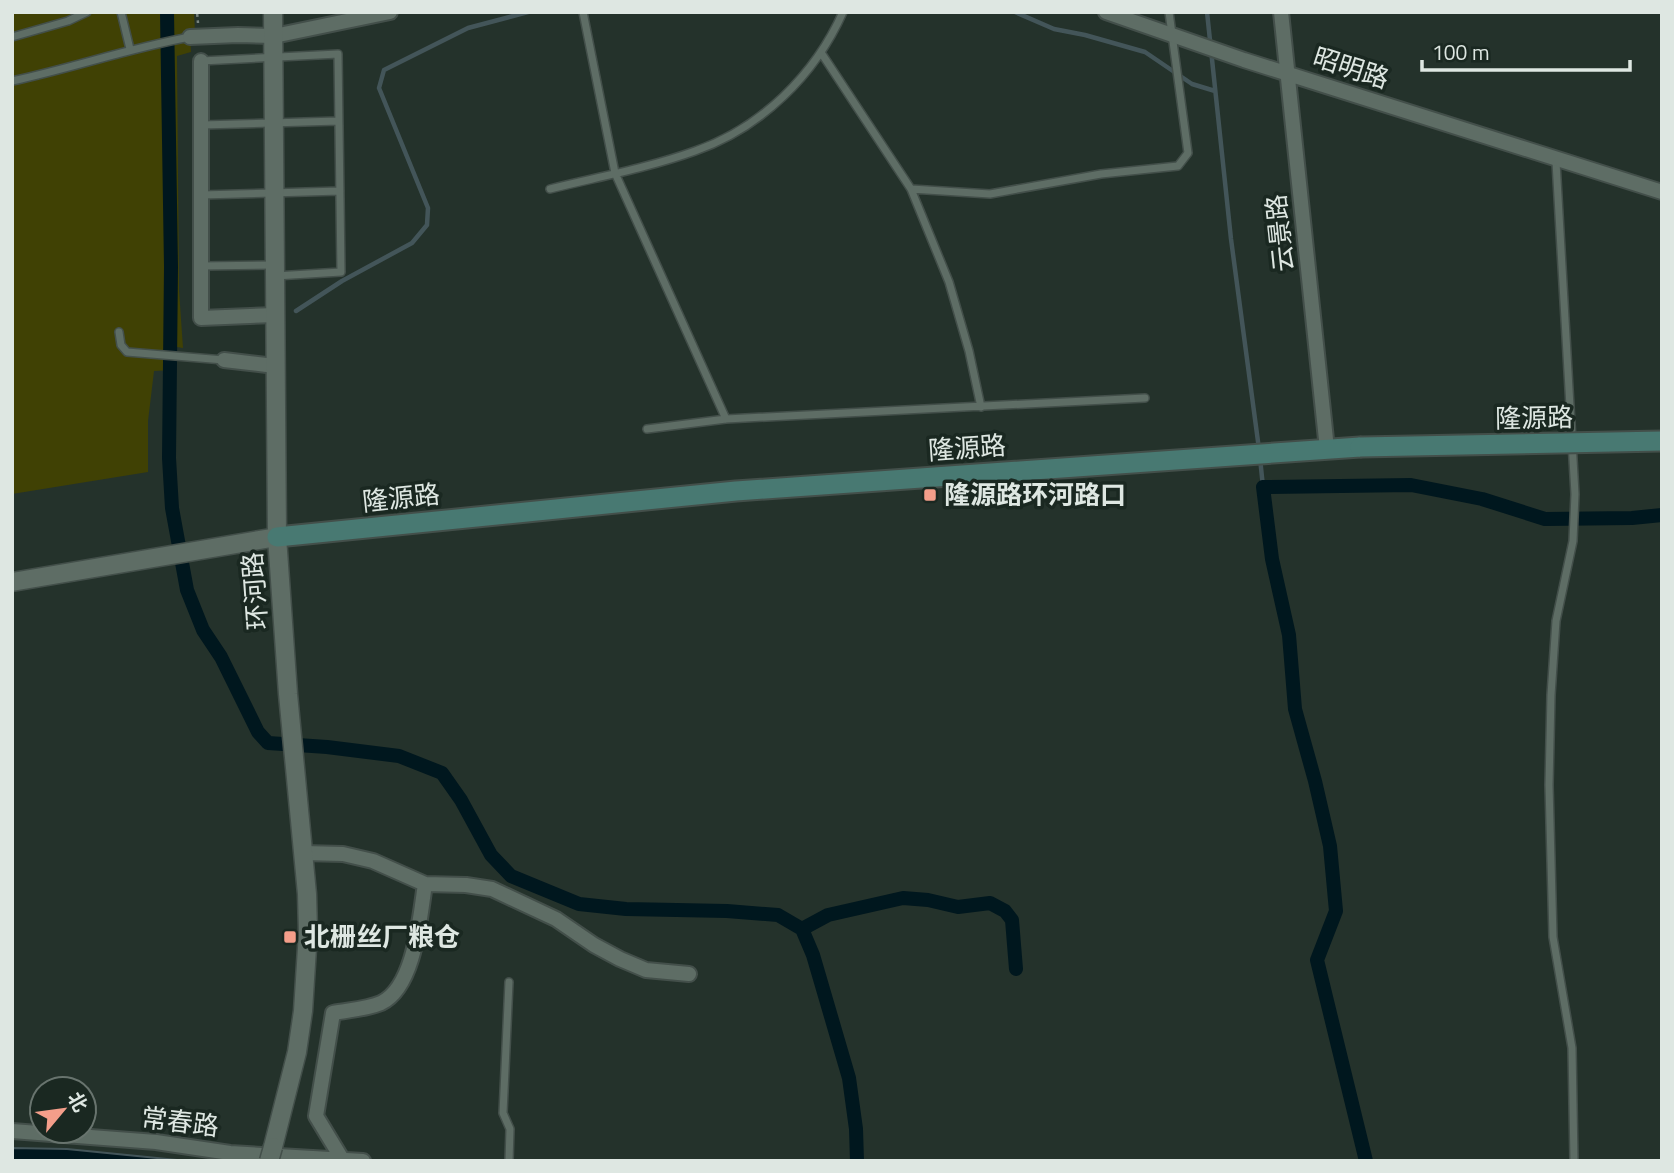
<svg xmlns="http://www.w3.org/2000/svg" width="1674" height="1173" font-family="'Titillium Web','Noto Sans SC',sans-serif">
  <rect width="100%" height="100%" fill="#24322b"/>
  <path fill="#404104" d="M12 12H194L195 32 190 37 191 52 177 56 179 290 183 348 177 347 174 370 154 371 148 421V472L12 494Z"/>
  <path fill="#00171e" stroke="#435559" stroke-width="2" d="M12 1148 67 1149 187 1161H12Z"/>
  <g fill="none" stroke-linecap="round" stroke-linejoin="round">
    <path stroke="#435559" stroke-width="4.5" d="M1015 12 1054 29 1085 35 1145 52 1192 84 1215 91
      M1207 12 1231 239 1259 449
      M296 311 342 281 412 243 427 225 428 208 379 88 384 70 468 28 528 12
      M1260 458 1263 487"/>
    <path stroke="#00171e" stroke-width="14" d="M167 12 171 267 169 458 172 508 187 590 203 630 221 657 258 732 268 743 327 747 399 756 442 773 461 800 491 855 511 876 579 904 626 909 727 911 778 915 802 929 813 955 849 1078 856 1129 857 1161
      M802 929 828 915 903 898 928 900 958 907 990 903 1005 911 1012 920 1016 969
      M1366 1161 1317 960 1336 911 1330 846 1315 781 1295 709 1289 635 1272 559 1263 487 1411 485 1482 499 1545 519 1632 518 1662 515"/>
    <defs>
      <path id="service" d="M121 12 130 49
        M583 12 615 173 726 419
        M12 37 68 21 87 12
        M822 54 911 189 949 282 969 351 981 407
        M201 61 338 54 341 272 275 276
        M12 81C72 68 130 48 190 37
        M202 125 338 121
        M1556 162 1575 494 1573 541 1556 621 1551 695 1549 785 1553 937 1572 1048 1574 1161
        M550 189C598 177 648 168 695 151 761 128 815 75 843 12
        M911 189 990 194 1101 174 1178 166 1188 153 1169 12
        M201 195 340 191
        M201 266 274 265
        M119 332 121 345 127 352 224 360
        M647 429 726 419 1145 398
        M509 982 503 1113 510 1129 509 1161"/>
      <path id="minor" d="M1106 12 1244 60 1662 192
        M1281 12 1327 449
        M190 37 238 35 274 36 390 12
        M201 61V318L275 315
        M224 360 275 366
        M303 853 343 854 373 861 425 884 466 885 492 889 556 919 594 945 620 959 646 970 689 974
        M12 1131 156 1142 230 1153 363 1161
        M342 1159 316 1116 333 1013C349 1010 367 1009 381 1003 415 987 420 916 425 884"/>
      <path id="tertiary" d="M12 582 277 537
        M273 1147 297 1052 303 1011 308 932 307 894 288 694 277 537 273 12"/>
      <path id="secondary" d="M277 537 736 491 1360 447"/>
    </defs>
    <use href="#service" stroke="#434f4a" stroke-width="10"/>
    <use href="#minor" stroke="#434f4a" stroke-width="18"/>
    <use href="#tertiary" stroke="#434f4a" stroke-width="21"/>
    <use href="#secondary" stroke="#434f4a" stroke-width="23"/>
    <path stroke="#79857f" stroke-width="2.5" stroke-dasharray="5 3.5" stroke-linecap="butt" d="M197 12 198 23"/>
    <use href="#service" stroke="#5e6d65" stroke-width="7"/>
    <use href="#minor" stroke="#5e6d65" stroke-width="14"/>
    <use href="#tertiary" stroke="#5e6d65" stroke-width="18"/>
    <use href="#secondary" stroke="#487972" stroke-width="19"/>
    <defs>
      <path id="tertiary-bridge" d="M269 1161 273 1147"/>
      <path id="secondary-bridge" d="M1360 447 1662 441"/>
    </defs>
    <use href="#tertiary-bridge" stroke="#434f4a" stroke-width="21" stroke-linecap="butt"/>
    <use href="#secondary-bridge" stroke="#434f4a" stroke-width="23" stroke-linecap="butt"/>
    <use href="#tertiary-bridge" stroke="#5e6d65" stroke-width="18"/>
    <use href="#secondary-bridge" stroke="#487972" stroke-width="19"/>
  </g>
  <g fill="#f49e8a" stroke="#1a2821" stroke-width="2.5">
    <rect x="923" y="488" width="14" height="14" rx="3.5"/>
    <rect x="283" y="930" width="14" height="14" rx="3.5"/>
  </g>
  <g text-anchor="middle" stroke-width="7" stroke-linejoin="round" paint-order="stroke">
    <g font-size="26" fill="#dee7e2" stroke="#1a2821">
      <text transform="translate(1351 68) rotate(18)" y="9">昭明路</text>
      <text transform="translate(1280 233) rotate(-96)" y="9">云景路</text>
      <text transform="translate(1534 418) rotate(-1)" y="9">隆源路</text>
      <text transform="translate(967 448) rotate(-4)" y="9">隆源路</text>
      <text transform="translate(401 498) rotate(-6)" y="9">隆源路</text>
      <text transform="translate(255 591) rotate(-94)" y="9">环河路</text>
      <text transform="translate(180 1122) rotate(7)" y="9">常春路</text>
    </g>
    <g font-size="26" font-weight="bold" fill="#dee7e2" stroke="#1a2821" text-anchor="start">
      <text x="944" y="504">隆源路环河路口</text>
      <text x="304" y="946">北栅丝厂粮仓</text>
    </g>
  </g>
  <rect width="1674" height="1173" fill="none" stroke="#dee7e2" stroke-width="28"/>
  <g transform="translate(63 1110) rotate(61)"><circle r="33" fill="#1a2821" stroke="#68746e" stroke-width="2"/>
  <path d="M0-5L12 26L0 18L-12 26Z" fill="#f49e8a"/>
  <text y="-10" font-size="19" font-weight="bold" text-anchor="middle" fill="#dee7e2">北</text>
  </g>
  <path d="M1422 60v10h208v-10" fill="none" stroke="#dee7e2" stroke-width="3.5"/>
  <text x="1432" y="60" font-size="21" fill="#dee7e2" stroke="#1a2821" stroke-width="5" paint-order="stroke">100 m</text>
</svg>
